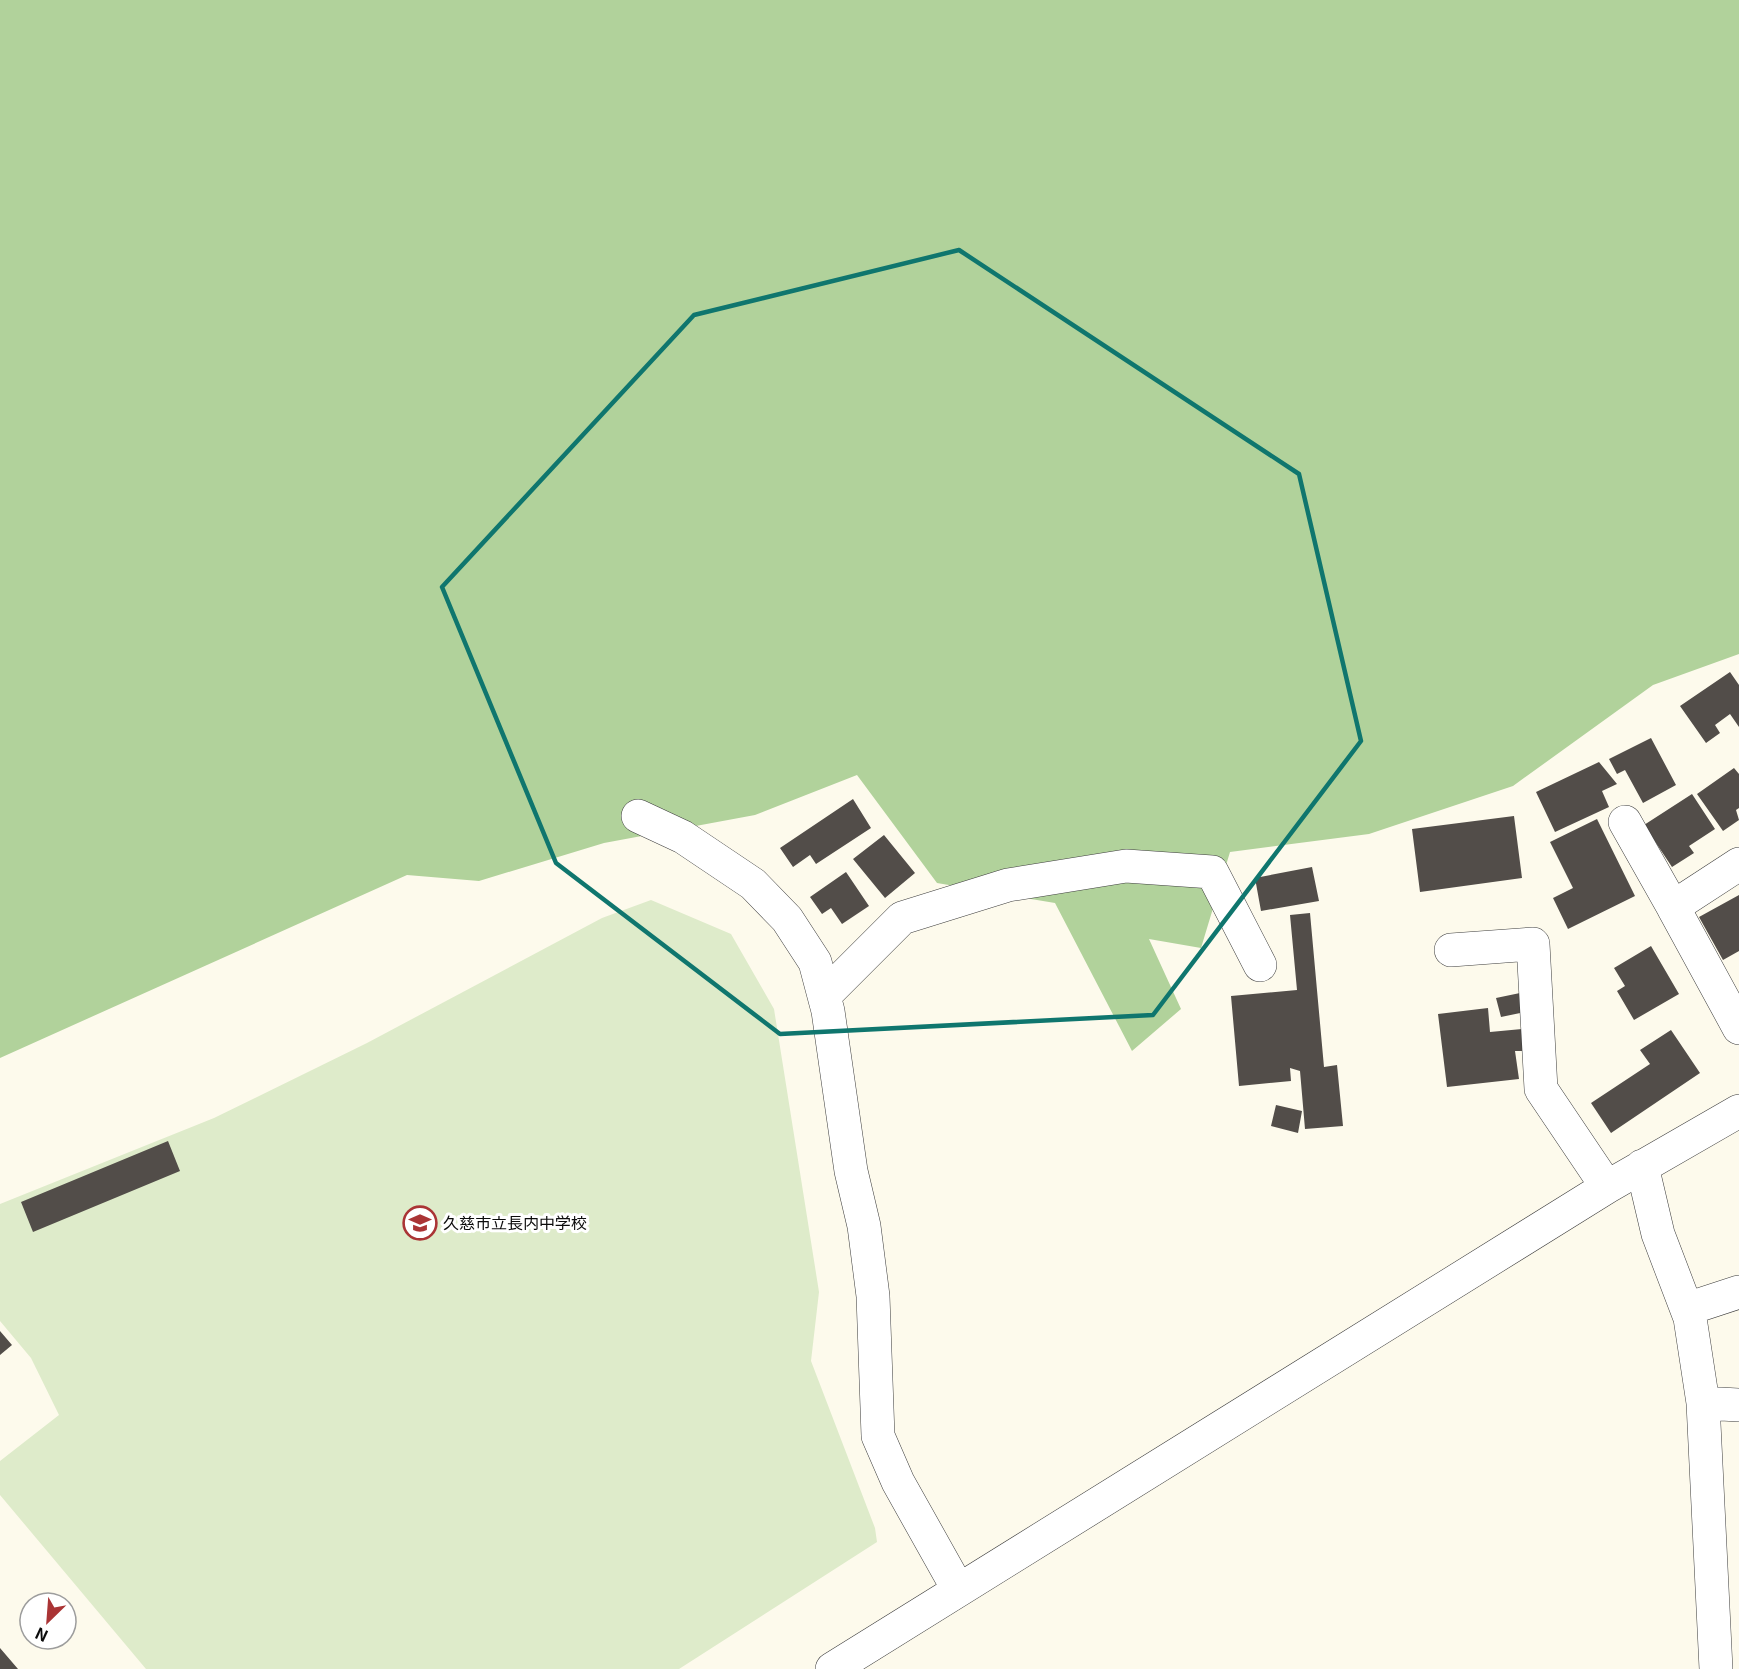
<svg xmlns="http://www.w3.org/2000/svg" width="1739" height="1669" font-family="Georgia,'Noto Sans JP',serif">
  <rect width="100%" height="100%" fill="#fdfaec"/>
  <path fill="#b1d29b" d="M0 0H1739V654L1653 685 1513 786 1369 834 1230 852 1201 948 1149 939 1181 1009 1132 1051 1055 903 937 883 857 775 755 815 604 843 479 881 407 875 0 1058Z"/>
  <path fill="#deebca" d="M651 900 731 934 774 1009 819 1292 811 1361 875 1528 877 1542 679 1669H146L0 1495V1461L59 1415 31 1358 0 1321V1204L214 1118 367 1043 602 918Z"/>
  <path fill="#524d49" d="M1730 672 1739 685V727L1730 714 1715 725 1720 733 1706 743 1680 706Z
    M1651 738 1676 785 1643 803 1625 770 1617 774 1609 759Z
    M1599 762 1617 784 1602 791 1609 807 1555 832 1536 792Z
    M1734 768 1739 774V808L1736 810 1739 820 1723 831 1697 794Z
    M1692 794 1715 829 1689 846 1694 853 1672 867 1644 825Z
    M853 799 871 828 816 864 810 855 793 867 780 848Z
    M1514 816 1522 878 1420 892 1412 829Z
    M1597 819 1635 896 1568 929 1553 898 1573 888 1550 842Z
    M884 835 915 873 885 898 853 859Z
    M1312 867 1319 901 1261 911 1255 878Z
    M846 872 869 906 842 924 831 908 822 914 810 897Z
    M1739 895V951L1723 960 1699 917Z
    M1310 913 1324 1067 1337 1065 1343 1126 1305 1129 1300 1071 1290 1068 1291 1081 1239 1086 1231 996 1297 990 1290 915Z
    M1651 946 1679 994 1634 1020 1617 991 1625 986 1614 968Z
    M1520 993 1525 1012 1501 1017 1496 998Z
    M1488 1008 1490 1032 1522 1029 1524 1051H1515L1519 1079 1447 1087 1438 1014Z
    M1671 1030 1700 1073 1611 1133 1591 1103 1650 1064 1640 1050Z
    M1276 1105 1302 1111 1298 1133 1271 1126Z
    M168 1141 180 1171 33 1232 21 1202Z
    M0 1331 12 1345 0 1355Z
    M0 1648 18 1669H0Z"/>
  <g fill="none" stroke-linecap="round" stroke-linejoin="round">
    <defs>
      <path id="minor" d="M638 816 683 837 753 884 787 919 815 962 828 1011 851 1171 864 1226 873 1296 878 1436 898 1482 958 1589
        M1625 822 1673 907
        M1739 864 1673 907 1739 1028
        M1451 950 1533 944 1541 1089 1607 1187
        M824 996 902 918 1008 885 1126 866 1212 872 1260 965
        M1642 1166 1658 1234 1690 1318 1703 1403 1716 1669
        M1687 1309 1739 1292
        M1703 1403 1739 1405
        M832 1669 1607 1187 1739 1111"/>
    </defs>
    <use href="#minor" stroke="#3e3e3e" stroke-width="34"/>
    <use href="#minor" stroke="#fff" stroke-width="33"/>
  </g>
  <path fill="none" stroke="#0f766e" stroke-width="4.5" stroke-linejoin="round" d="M959 250 1299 474 1361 741 1153 1015 780 1034 556 863 442 587 694 315Z"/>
  <defs>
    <symbol id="school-ring" viewBox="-11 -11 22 22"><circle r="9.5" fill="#fff" stroke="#aa3435" stroke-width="1.5"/><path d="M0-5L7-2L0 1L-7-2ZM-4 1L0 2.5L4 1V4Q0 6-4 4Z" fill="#aa3435"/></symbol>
  </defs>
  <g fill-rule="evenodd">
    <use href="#school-ring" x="401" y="1204" width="38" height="38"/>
  </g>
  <g text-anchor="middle" stroke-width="6" stroke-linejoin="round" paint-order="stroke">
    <g font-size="16" fill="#0b0b0b" stroke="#fff" text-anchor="start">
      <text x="443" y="1229">久慈市立長内中学校</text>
    </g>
  </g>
  <g transform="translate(48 1621) rotate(205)"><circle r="28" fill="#ffffff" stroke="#9d9d9d" stroke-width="1.5"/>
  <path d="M0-4.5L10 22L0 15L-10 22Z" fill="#aa3435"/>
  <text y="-9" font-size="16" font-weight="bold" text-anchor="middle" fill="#0b0b0b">N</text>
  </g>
</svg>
